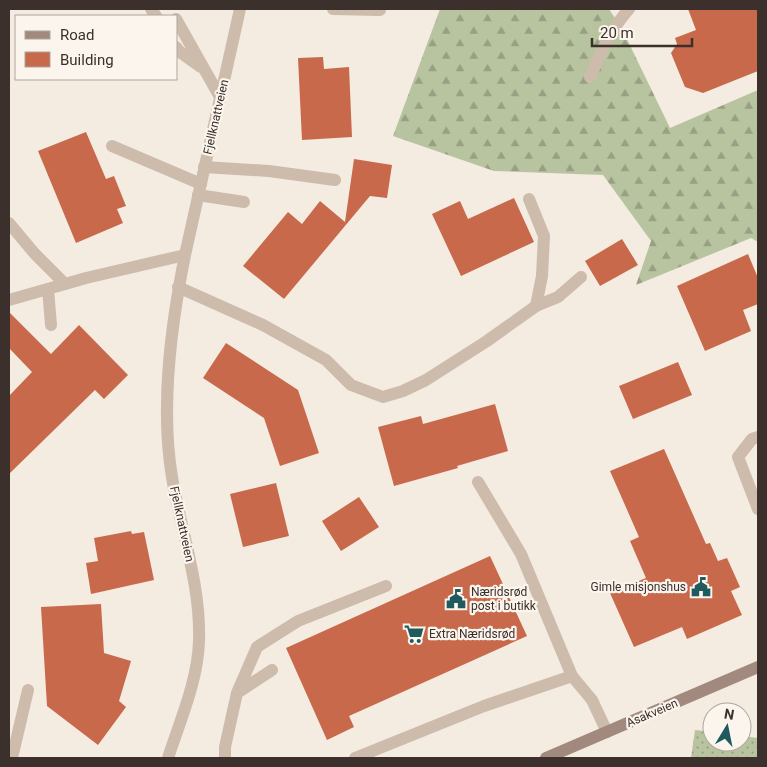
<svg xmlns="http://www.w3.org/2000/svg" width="767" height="767" font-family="Roboto,sans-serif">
  <defs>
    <pattern id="green-dots" width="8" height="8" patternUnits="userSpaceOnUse" patternTransform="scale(1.25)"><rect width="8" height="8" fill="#b8c4a0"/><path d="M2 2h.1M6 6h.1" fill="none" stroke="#97a083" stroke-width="1.8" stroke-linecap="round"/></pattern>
    <pattern id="forest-firs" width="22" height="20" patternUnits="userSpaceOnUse" patternTransform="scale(1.25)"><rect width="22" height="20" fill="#b8c4a0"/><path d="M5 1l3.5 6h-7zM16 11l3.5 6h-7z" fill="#97a083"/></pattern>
  </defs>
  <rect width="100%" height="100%" fill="#f4ebe1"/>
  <path fill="url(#green-dots)" d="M695 730 712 732V742H742V736L758 738V758H691Z"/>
  <path fill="url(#forest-firs)" d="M440 9H609L622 29 670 128 758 90V242L751 238 636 285 651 241 603 175 494 171 393 136Z"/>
  <path fill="#c8694b" d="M688 9H758V71L703 93 685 87 671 53 677 44 675 38 696 30Z
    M323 57 324 69 349 67 352 137 302 140 298 58Z
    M86 132 106 179 114 176 126 206 117 209 123 223 76 243 38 151Z
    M354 159 392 165 387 198 370 196 284 299 243 266 288 212 302 224 320 201 345 222Z
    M514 198 534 242 461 276 432 214 460 201 468 219Z
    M622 239 638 265 600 286 585 261Z
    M748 254 758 278V304L743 310 751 331 705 351 677 286Z
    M9 312 51 354 79 325 128 375 104 399 95 390 9 474V396L32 372 9 348Z
    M226 343 298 390 319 453 280 466 264 418 203 378Z
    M678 362 692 395 633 419 619 386Z
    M495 404 508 451 457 466 458 468 394 486 378 427 421 416 423 424Z
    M664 449 706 544 710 543 718 561 727 558 740 587 731 591 742 615 687 639 682 627 634 647 610 593 646 578 630 541 639 537 610 471Z
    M276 483 289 536 243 547 230 494Z
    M359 497 379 527 341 551 322 521Z
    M131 531 132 534 144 532 154 580 91 594 86 563 98 561 94 538Z
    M490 556 527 636 349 716 354 727 327 740 286 648Z
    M101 604 104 653 131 661 119 701 126 707 98 745 47 706 41 607Z"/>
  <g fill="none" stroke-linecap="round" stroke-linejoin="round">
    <path stroke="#cdbbac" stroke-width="12" d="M151 9 156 16
      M333 9 380 10
      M176 19 220 97
      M176 47 180 52 201 67
      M590 77C601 52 611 29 629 9
      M112 146 201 184
      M204 167 269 171 335 180
      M198 195 244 202
      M529 199 544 236 542 276 536 306 558 297 581 277
      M9 223 35 254 65 284
      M48 289 51 325
      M758 437 752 439 738 457 758 509
      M478 482 521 554 572 676
      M237 693 257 647 298 621 386 586
      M12 758 28 690
      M225 758V747L237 693 272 670
      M355 758 484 706 572 676 592 700 607 732"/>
    <path stroke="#cdbbac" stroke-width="12" d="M178 287 263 325 326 360 351 385 383 397 403 391 426 380 487 341 536 306
      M9 300 86 278 185 255
      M168 758C180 721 198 680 199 641 201 586 181 531 172 477 160 406 171 325 185 255L240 9"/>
    <path stroke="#a18a7d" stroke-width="12" d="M546 758 758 667"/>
  </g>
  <defs>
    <symbol id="civic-bare" viewBox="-9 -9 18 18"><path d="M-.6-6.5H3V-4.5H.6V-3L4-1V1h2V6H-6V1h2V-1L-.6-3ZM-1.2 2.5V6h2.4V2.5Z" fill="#1f5a5e" stroke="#fbf5ee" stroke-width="2.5" paint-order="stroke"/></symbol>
    <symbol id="supermarket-bare" viewBox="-9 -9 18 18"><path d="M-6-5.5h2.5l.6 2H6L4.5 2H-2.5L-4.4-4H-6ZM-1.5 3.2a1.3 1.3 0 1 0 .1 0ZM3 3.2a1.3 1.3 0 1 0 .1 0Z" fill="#1f5a5e" stroke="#fbf5ee" stroke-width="2.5" paint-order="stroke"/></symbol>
  </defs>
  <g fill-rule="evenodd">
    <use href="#civic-bare" x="687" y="573" width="28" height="28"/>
    <use href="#civic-bare" x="442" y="585" width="28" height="28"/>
    <use href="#supermarket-bare" x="400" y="620" width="28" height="28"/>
  </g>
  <g text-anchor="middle" stroke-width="4.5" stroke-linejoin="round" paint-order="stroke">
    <g font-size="12" fill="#3b302b" stroke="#fbf5ee">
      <text transform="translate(216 117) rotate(-77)" y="4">Fjellknattveien</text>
      <text transform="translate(182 524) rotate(78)" y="4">Fjellknattveien</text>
      <text transform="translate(652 713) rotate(-23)" y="4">Asakveien</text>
    </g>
    <g font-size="12" fill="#3b302b" stroke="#fbf5ee" text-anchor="start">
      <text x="686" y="591" text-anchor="end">Gimle misjonshus</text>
      <text x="471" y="596">Næridsrød<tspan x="471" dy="14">post i butikk</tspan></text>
      <text x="429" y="638">Extra Næridsrød</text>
    </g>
  </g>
  <rect width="767" height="767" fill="none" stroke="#3b302b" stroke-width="20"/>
  <rect x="15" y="15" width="162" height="65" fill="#fbf5ee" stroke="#aea6a0"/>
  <rect x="25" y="31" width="25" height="8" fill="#a18a7d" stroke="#aea6a0"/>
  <text x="60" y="40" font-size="15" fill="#3b302b">Road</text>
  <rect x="25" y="52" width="25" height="15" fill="#c8694b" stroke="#aea6a0"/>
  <text x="60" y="65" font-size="15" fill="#3b302b">Building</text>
  <g transform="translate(727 727) rotate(10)"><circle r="24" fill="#fbf5ee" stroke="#aea6a0"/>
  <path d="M0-4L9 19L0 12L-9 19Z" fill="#1f5a5e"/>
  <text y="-8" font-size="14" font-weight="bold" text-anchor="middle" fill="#3b302b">N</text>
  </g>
  <path d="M592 38v8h100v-8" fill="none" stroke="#3b302b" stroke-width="2.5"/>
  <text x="600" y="38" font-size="15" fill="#3b302b" stroke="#fbf5ee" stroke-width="4" paint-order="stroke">20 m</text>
</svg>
